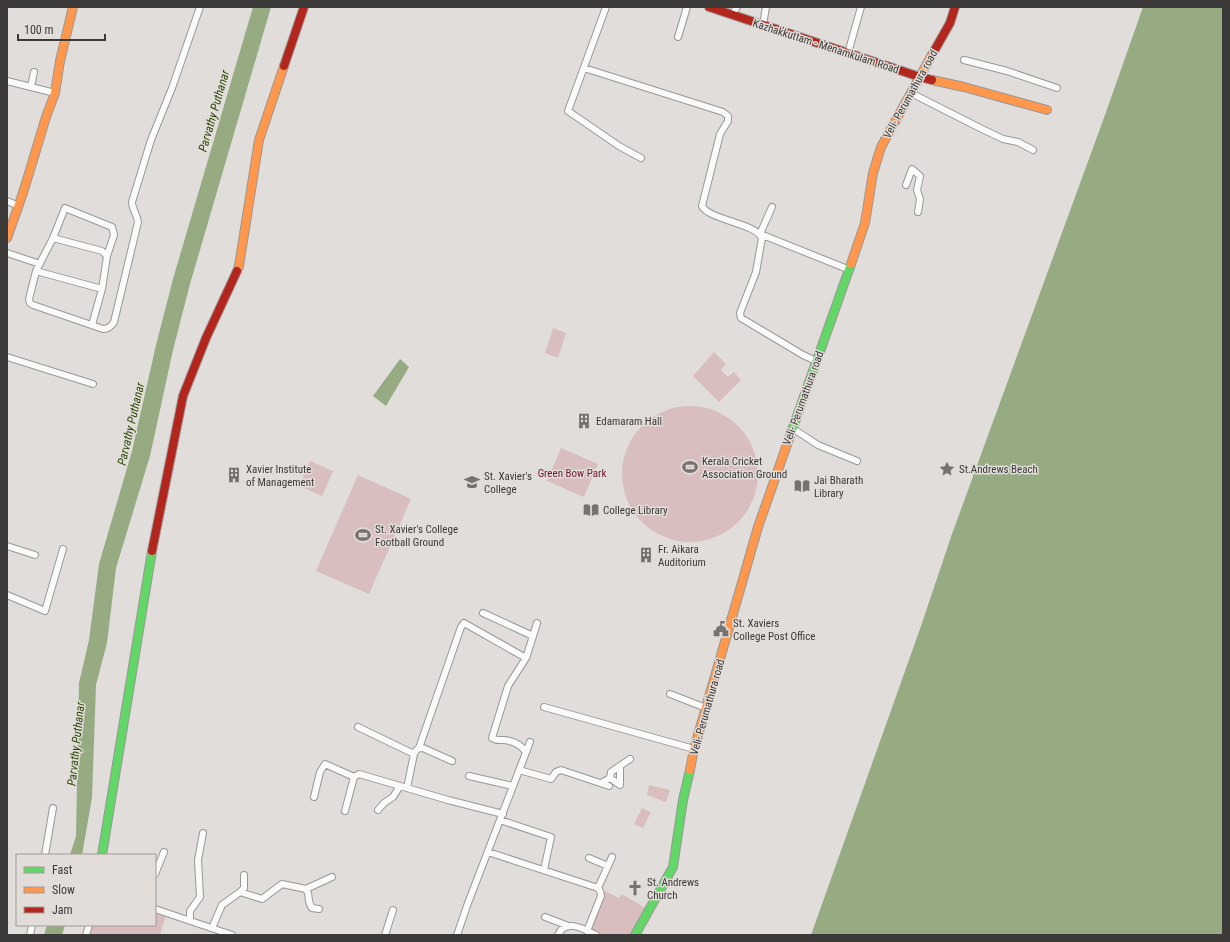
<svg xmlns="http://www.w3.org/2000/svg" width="1230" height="942" font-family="'Roboto Condensed',sans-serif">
  <rect width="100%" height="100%" fill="#e0ddda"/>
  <path fill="#d9bec0" d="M553 328 566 333 558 358 545 353Z
    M714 352 726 364 721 370 728 377 734 372 741 380 719 402 693 376Z
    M622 474a68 68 0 1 1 136 0a68 68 0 1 1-136 0Z
    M561 448 598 464 584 497 547 481Z
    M310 461 333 471 322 496 299 486Z
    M358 475 411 499 369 594 316 571Z
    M649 785 670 790 666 802 647 795Z
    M642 808 651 812 643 828 634 824Z
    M605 891 619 898 622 894 645 908 630 935H601L591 930V925Z
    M155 912 166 915 160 935H88L91 925H155Z"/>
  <path fill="#96ab82" d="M253 7H271L190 284 173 350 150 456 116 568 107 643 96 685 92 798 82 855H70L76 836 79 683 89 640 99 564 132 451 156 345 173 279Z
    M1143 7H1223V935H811L920 629 952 534 1105 115Z
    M400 359 409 367 386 406 373 396Z
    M47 925H65L62 935H44Z"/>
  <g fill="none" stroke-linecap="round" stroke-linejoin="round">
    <defs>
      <path id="street" d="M606 7 568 111 619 146 641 158
        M732 15 737 7
        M763 25 766 7
        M678 37 687 7
        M848 53 861 7
        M964 60 1007 71 1057 88
        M584 68 723 112 728 116V121L720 134 702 206C709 220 755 223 762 238L756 272 740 313 741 318 803 355 816 361
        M7 81 55 93
        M31 87 34 72
        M911 93 982 129 1003 139 1018 142 1033 150
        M906 185 912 169 920 176 917 190 920 199 918 212
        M7 201 19 206
        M772 207 760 234 850 270
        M53 238 102 251 107 256 102 289 92 325
        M7 253 40 264
        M107 256 114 235 112 227 65 208 53 238 36 271 29 299 30 303 33 305 103 329C108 329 111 327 114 322L138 222C137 214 132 209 132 202L151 140 172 88 200 7
        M36 271 102 289
        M7 357 93 384
        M792 428 818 445 857 461
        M7 546 35 555
        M7 595 45 611 63 549
        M483 613 533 636 526 658 508 686 492 738C497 741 499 740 504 740 514 741 521 745 526 752
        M533 636 537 623
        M670 694 706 708
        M544 707 694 749
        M358 727 414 754
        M419 748 461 627 464 623 526 658
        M519 770 551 779 556 772 561 770 609 786
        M469 776 513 786
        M610 778 620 785V766
        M601 783 610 778 611 772 630 759
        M407 788 414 754C416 749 418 748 423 748L452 761
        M314 797 320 772 325 764 354 777
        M378 810 384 803 393 797 400 786
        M345 811 354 777 359 774 448 800 503 814
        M500 820 551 837 544 870
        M488 852 598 888 600 891 601 896 587 931
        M45 855 53 808
        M589 858 608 866
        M155 874 164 852
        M598 888 612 857
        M306 889C311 896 306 900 312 908L319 909
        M240 892 244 888V875
        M155 909 232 935
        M545 917 566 925
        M190 920V911L200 897 198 860 203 833
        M212 928 222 905 240 892 262 899 282 884 306 889 332 877
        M30 935 32 925
        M86 935 89 925
        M385 935 393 910
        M457 935 468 903 530 742
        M558 935C565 918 584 929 596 935"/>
      <path id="fast" d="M790 436 851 264
        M102 855 152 551
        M635 935 673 867 683 800 690 770"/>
      <path id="slow" d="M932 80 964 87 1047 110
        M7 238 23 193 46 117 55 93 60 61 73 7
        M851 264 865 223 873 173 881 147 933 53
        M237 271 239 266 259 140 284 66
        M690 770 694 749 758 527 790 436"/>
      <path id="jam" d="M709 7 920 77 932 80
        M933 53 950 23 955 7
        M284 66 304 7
        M152 551 183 396 206 338 237 271"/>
    </defs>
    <use href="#street" stroke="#9a9896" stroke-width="8"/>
    <use href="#fast" stroke="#9a9896" stroke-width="10"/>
    <use href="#slow" stroke="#9a9896" stroke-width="10"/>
    <use href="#jam" stroke="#9a9896" stroke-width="10"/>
    <use href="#street" stroke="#fafaf9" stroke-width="6"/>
    <use href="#fast" stroke="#63d668" stroke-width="8"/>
    <use href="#slow" stroke="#ff974d" stroke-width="8"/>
    <use href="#jam" stroke="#b3261e" stroke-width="8"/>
  </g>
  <defs>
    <symbol id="building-bare" viewBox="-9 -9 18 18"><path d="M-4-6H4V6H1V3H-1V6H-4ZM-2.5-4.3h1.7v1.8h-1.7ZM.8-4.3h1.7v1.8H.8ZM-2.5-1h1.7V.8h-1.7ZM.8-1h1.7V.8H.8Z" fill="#757371" stroke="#e2ddd8" stroke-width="2.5" paint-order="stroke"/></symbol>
    <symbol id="stadium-bare" viewBox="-9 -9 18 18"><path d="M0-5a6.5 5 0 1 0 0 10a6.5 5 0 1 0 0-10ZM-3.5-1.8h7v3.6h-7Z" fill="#757371" stroke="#e2ddd8" stroke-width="2.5" paint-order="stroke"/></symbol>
    <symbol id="sight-bare" viewBox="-9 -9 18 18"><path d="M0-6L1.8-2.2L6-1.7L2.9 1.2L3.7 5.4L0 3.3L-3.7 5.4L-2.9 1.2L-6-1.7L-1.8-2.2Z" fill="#757371" stroke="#e2ddd8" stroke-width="2.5" paint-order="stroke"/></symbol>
    <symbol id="university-bare" viewBox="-9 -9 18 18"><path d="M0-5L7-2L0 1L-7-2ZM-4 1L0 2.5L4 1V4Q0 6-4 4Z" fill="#757371" stroke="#e2ddd8" stroke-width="2.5" paint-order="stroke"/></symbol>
    <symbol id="library-bare" viewBox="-9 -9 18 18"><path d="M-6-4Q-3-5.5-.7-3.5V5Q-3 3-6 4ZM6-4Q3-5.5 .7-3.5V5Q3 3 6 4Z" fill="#757371" stroke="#e2ddd8" stroke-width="2.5" paint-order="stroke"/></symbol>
    <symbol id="civic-bare" viewBox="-9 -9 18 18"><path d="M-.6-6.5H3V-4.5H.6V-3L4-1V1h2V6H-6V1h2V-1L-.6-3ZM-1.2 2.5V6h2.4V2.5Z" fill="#757371" stroke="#e2ddd8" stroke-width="2.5" paint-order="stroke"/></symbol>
    <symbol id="church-bare" viewBox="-9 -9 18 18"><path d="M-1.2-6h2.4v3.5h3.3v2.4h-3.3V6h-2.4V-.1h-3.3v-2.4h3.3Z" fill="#757371" stroke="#e2ddd8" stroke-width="2.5" paint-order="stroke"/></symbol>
  </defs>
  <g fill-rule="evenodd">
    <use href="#building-bare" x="573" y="410" width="22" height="22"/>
    <use href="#stadium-bare" x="679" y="456" width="22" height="22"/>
    <use href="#sight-bare" x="936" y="458" width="22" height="22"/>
    <use href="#building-bare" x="223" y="464" width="22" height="22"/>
    <use href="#university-bare" x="461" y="471" width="22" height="22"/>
    <use href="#library-bare" x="791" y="475" width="22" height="22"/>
    <use href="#library-bare" x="580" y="499" width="22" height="22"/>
    <use href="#stadium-bare" x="352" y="524" width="22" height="22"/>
    <use href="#building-bare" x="635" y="544" width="22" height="22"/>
    <use href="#civic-bare" x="710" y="618" width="22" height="22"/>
    <use href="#church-bare" x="624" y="877" width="22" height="22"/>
  </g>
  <g text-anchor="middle" stroke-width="3" stroke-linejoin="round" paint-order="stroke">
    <g font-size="11" fill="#3c3a38" stroke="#e2ddd8">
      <text transform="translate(826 46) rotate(18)" y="4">Kazhakkuttam - Menamkulam Road</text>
      <text transform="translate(910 94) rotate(-61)" y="4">Veli- Perumathura road</text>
      <text transform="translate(803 398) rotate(-70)" y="4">Veli- Perumathura road</text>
      <text transform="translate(707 707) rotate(-74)" y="4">Veli- Perumathura road</text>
    </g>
    <g font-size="11" fill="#3c3a38" stroke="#e2ddd8" text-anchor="start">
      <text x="596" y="425">Edamaram Hall</text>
      <text x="702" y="465">Kerala Cricket<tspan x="702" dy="13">Association Ground</tspan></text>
      <text x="246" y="473">Xavier Institute<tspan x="246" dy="13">of Management</tspan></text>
      <text x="959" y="473">St.Andrews Beach</text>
      <text x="484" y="480">St. Xavier's<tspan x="484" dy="13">College</tspan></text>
      <text x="814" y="484">Jai Bharath<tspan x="814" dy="13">Library</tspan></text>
      <text x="603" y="514">College Library</text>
      <text x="375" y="533">St. Xavier's College<tspan x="375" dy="13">Football Ground</tspan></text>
      <text x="658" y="553">Fr. Aikara<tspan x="658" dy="13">Auditorium</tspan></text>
      <text x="733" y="627">St. Xaviers<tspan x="733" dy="13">College Post Office</tspan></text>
      <text x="647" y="886">St. Andrews<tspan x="647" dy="13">Church</tspan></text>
    </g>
    <g font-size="11" fill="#6d1931" stroke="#e2ddd8">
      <text x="572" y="477">Green Bow Park</text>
    </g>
    <g font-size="12" font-style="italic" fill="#2a4707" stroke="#e2ddd8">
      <text transform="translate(214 111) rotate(-74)" y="4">Parvathy Puthanar</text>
      <text transform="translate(131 424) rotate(-77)" y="4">Parvathy Puthanar</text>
      <text transform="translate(76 744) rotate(-84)" y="4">Parvathy Puthanar</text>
    </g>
  </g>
  <rect width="1230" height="942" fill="none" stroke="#3c3a38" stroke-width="16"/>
  <rect x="16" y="854" width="140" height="72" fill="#e2ddd8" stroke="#a09c98"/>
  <rect x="24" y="867" width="20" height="6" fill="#63d668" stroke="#a09c98"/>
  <text x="52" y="874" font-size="12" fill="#3c3a38">Fast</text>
  <rect x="24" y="887" width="20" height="6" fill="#ff974d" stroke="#a09c98"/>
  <text x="52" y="894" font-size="12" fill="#3c3a38">Slow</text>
  <rect x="24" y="907" width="20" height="6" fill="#b3261e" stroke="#a09c98"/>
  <text x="52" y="914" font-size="12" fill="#3c3a38">Jam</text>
  <path d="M18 34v6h87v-6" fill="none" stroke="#3c3a38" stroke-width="2"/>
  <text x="24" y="34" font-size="12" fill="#3c3a38" stroke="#e2ddd8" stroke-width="3" paint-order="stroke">100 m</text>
</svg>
